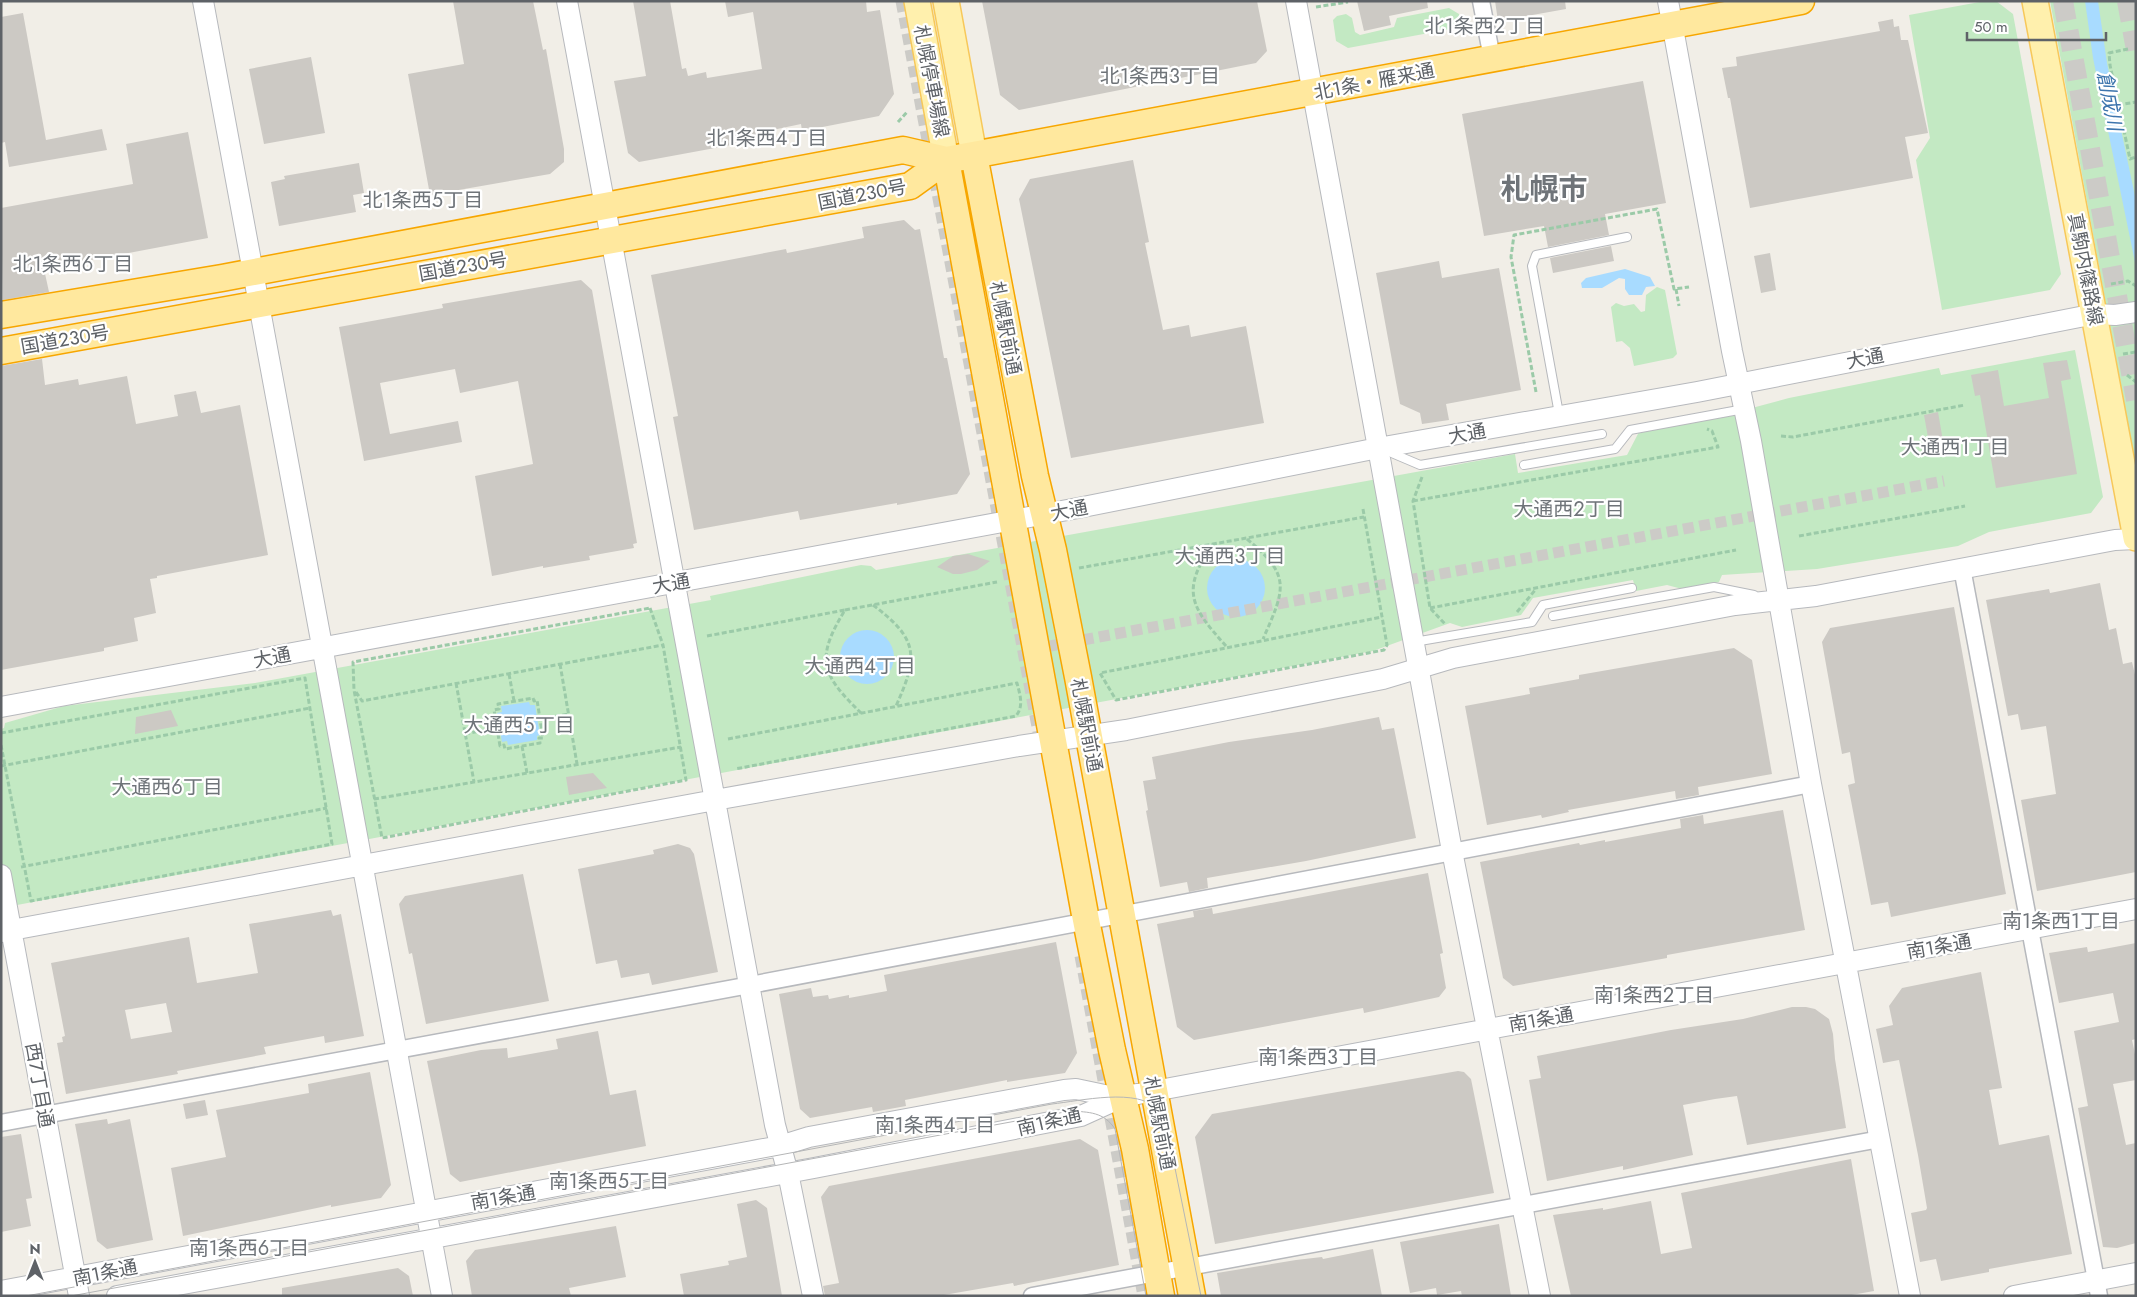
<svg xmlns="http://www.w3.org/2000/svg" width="2137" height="1297" font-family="Jost,'Noto Sans JP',sans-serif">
  <rect width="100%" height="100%" fill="#f1eee7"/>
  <path fill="#c3e9c3" d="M1985 1H1996L2013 14 2061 274 2050 290 1942 310 1916 160 1930 138 1909 15Z
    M2050 1H2132L2136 20V467Z
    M1449 8 1459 14 1461 22 1456 28 1348 48 1336 41 1333 20 1337 16 1346 14 1352 18 1355 32 1360 35 1394 27 1397 18Z
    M1657 287 1665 290 1677 354 1673 358 1634 366 1630 348 1622 341 1616 342 1611 307 1616 303 1624 306 1634 304 1641 312 1645 311 1646 295Z
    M2075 350 2103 497 2091 513 1989 532 1958 546 1817 569 1722 575 1719 582 1686 590 1667 585 1636 591 1633 580 1533 598 1521 615 1462 627 1450 623 1373 651 1 908V729L4 728 5 723 64 706 255 683 711 600 710 596 861 565 871 566 876 570 1515 454 1518 473 1627 455 1639 432 1707 420 1789 398 1939 368 1941 375Z"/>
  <path fill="#a8dbff" d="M2085 1H2098L2107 63 2136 201V267L2093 58Z
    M1625 269 1650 277 1655 286 1646 287 1642 295H1629L1625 289V279L1619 278 1602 288H1582L1581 283 1586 278Z
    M1207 588a29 29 0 1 1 58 0a29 29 0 1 1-58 0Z
    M840 657a27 27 0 1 1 54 0a27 27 0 1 1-54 0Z
    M529 702 530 705H535L540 735 537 736V740L508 745 507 741 502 742 497 713 502 712 501 706Z"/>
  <path fill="#ccc9c4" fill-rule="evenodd" d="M453 1H533L543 50 546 49 564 149V162L550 174 430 195 408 74 464 64Z
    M633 1H670L682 69 686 68 688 76 706 72 707 78 762 69 753 12 728 17 725 1H866L867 12 880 10 894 94 879 116 802 131 801 124 763 132 764 139 639 162 628 153 614 81 646 76Z
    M982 1H1257L1267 51 1256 63 1019 110 1000 95Z
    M1357 1H1427L1428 8 1389 16 1391 25 1364 31Z
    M1495 1H1565L1566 9 1498 21Z
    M23 13 46 140 102 129 107 150 9 167 5 142 1 143V17Z
    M1893 19 1894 27 1899 26 1901 40H1908L1928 133 1905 137 1913 178 1750 208 1730 98H1728L1722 68 1737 66 1736 57 1880 31 1878 22Z
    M311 57 325 133 264 144 249 69Z
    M1643 81 1666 203 1605 214 1609 235 1548 247 1544 226 1484 236 1462 114Z
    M188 132 208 238 44 269 49 292 3 300 1 208 133 184 126 144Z
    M1133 160 1149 242 1145 243 1163 330 1189 325 1191 337 1246 326 1264 423 1071 458 1019 199 1030 179Z
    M359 163 364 193 353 195 356 212 279 226 271 182 285 179 284 176Z
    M904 220 915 230 920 229 944 358H947L970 474 957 494 897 505V503L800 520 798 511 694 530 673 417 678 416 651 275 786 249 787 253 864 238 862 227Z
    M1611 246 1614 261 1553 273 1550 258Z
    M1770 253 1776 290 1761 293 1754 256Z
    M1439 261 1442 278 1499 268 1521 390 1446 404 1449 420 1422 424 1420 413 1400 404 1376 273Z
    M581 280 592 290 637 543 633 544 634 548 589 556 590 560 543 568V566L492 576 475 476 533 464 518 381 460 393 455 369 380 383 390 434 458 421 462 442 364 461 339 327 443 308 442 304Z
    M42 359 45 385 78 379 79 385 127 376 136 424 178 416 174 395 196 391 201 413 240 405 268 555 157 576V578L150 579 156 613 134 618 138 641 104 648V651L1 670V366Z
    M2067 360 2071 379 2061 381 2077 474 1996 488 1980 395 1975 396 1971 375 1998 370 2004 406 2049 398 2043 363Z
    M1938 412 1943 441 1929 443 1924 415Z
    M968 554 990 561 977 570 961 574H953L937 567 953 556Z
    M2100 583 2109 630 2116 628 2123 664 2132 662 2136 679V872L2037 891 2021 800 2056 794 2046 726 2021 730 2018 714 2008 716 1986 600 2049 589 2050 593Z
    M1954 607 2006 894 1891 917 1888 902 1871 905 1848 785 1855 783 1850 752 1842 754 1822 642 1830 628Z
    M1734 648 1752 660 1772 774 1698 787 1699 795 1676 799 1675 791 1568 810 1569 812 1542 818 1541 815 1487 825 1465 706 1530 694 1529 688 1579 679V675Z
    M171 710 178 726 135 734 136 717Z
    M1379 717 1382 730 1394 728 1416 838 1306 861 1207 878 1208 888 1189 892 1187 882 1160 887 1146 811 1148 810 1143 781 1156 779 1152 757 1229 742 1312 730Z
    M593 773 607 788 569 795 566 777Z
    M1783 810 1805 930 1667 955V958L1513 986 1503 978 1480 862 1579 843 1580 845 1605 840V842L1681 828 1680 819 1703 815 1704 824Z
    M678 844 690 848 694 854 718 972 652 985 649 973 621 978 617 960 596 964 578 869 654 854 653 850Z
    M1428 873 1443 953 1440 954 1446 988 1439 997 1364 1013 1363 1008 1194 1040 1177 1027 1157 924 1194 917 1193 911 1212 908 1213 914Z
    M523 874 549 1001 426 1024 412 953 409 954 399 904 405 896Z
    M331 910 333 916 341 914 364 1036 325 1043 324 1036 264 1047 266 1054 177 1071 178 1074 66 1094 57 1043 63 1042 62 1037 65 1036 51 963 189 937 197 983 258 973 249 924ZM166 1003 172 1032 131 1039 125 1010Z
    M1056 942 1077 1053 1065 1073 1007 1082V1080L905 1100 906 1106 873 1112 872 1107 810 1118 800 1109 779 994 811 988 813 997 828 995 829 999 849 995V998L887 991 884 975Z
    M2136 943V1039L2132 1040 2136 1059V1080L2113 1084 2126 1145 2136 1143V1243L2117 1248 2103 1247 2078 1108 2088 1106 2074 1031 2119 1022 2113 993 2059 1003 2049 953 2087 947 2088 952Z
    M1981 972 2002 1088 1989 1090 1999 1145 2049 1135 2072 1254 1989 1269V1272L1941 1281 1936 1259 1920 1262 1911 1213 1926 1210 1927 1208 1918 1155 1899 1060 1883 1063 1876 1029 1893 1025 1889 1006 1902 988Z
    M1792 1007H1806L1815 1009 1829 1019 1833 1034 1835 1059 1846 1128 1747 1145 1737 1096 1715 1099 1683 1105 1693 1155 1623 1170V1166L1547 1181 1529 1080 1541 1078 1537 1056 1671 1030 1743 1019Z
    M598 1031 610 1095 636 1090 646 1146 460 1182 450 1174 427 1061 481 1050 507 1048 508 1058 558 1049 556 1039Z
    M1458 1071 1464 1072 1471 1079 1494 1193 1215 1244 1195 1137 1212 1114Z
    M370 1072 391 1185 381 1198 331 1207V1205L183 1236 171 1168 226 1157 216 1110 309 1093 308 1084Z
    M205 1100 208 1115 186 1119 183 1104Z
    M107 1119 108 1124 130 1119 153 1240 107 1249 97 1241 75 1124Z
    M21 1134 32 1198 26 1199 31 1226 1 1232V1137Z
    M1080 1139 1098 1150 1119 1265 1014 1286 1013 1283 938 1296H825L823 1286 839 1283 821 1197 829 1186Z
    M1851 1159 1874 1291 1846 1296H1571L1553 1215 1603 1208V1210L1651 1201 1661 1254 1692 1248 1681 1193Z
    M756 1200 767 1208 782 1296H684L680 1274 729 1265 728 1261 747 1257 737 1204Z
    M1499 1224 1511 1296H1462L1461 1291 1437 1295 1436 1288 1410 1293 1400 1242Z
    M616 1226 626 1277 569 1288 571 1296H472L466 1261 475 1250Z
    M1373 1249 1382 1296H1221L1217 1273 1296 1260 1322 1257 1323 1259Z
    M398 1268 409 1276 413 1296H282V1288Z"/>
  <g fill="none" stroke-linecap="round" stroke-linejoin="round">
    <path stroke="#cccbc7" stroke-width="11" stroke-dasharray="11 5.5" stroke-linecap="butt" d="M901 1 1038 732
      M1034 649 1944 481
      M1080 956 1143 1296"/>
    <path stroke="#cccbc7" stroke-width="20" stroke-dasharray="20 10" stroke-linecap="butt" d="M2063 1 2136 400
      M2127 1 2136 50"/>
    <defs>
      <path id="service" d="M1559 414 1532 266 1536 255 1627 237
        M1387 451 1420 465 1602 434
        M1524 465 1615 449 1630 430 1744 409
        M1553 616 1714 587 1754 595
        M1414 642 1532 622 1543 605 1632 588"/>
      <path id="minor" d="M1481 1 1492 58
        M1962 568 2099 1296
        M1 1123 750 985 1811 784
        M1032 1296 1880 1139"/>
      <path id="tertiary" d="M203 1 442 1296
        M567 1 775 1125 788 1173 813 1296
        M1296 1 1452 851 1540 1296
        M1668 1 1732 351 1751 441 1811 784 1910 1296
        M1 707 1078 508 1378 448 1697 392 2095 314 2115 315 2136 312
        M1 875 79 1296
        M1 932 715 800 1019 746 1126 730 1383 679 1453 658 1735 605 1816 596 2115 540 2136 539
        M1 1291 780 1146 809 1137 1064 1090 1076 1089 1114 1097 1138 1094 2136 909
        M117 1296 814 1168 1081 1116 1123 1097
        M2014 1296 2136 1273"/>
      <path id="primary" d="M917 1 946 160
        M946 1 974 155
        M2035 1 2136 538"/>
      <path id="trunk" d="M974 155 1035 476 1053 550 1078 677 1192 1296
        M946 160 1086 920 1112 1050 1135 1149 1161 1296
        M1 315 222 278 903 150 946 160 1801 1
        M1 351 910 186 946 160"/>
    </defs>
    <use href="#service" stroke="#b7b9bd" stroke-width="10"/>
    <use href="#minor" stroke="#b7b9bd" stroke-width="19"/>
    <use href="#tertiary" stroke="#b7b9bd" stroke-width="22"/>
    <use href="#primary" stroke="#f7c85a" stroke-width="28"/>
    <use href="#trunk" stroke="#f7a600" stroke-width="29"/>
    <path stroke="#9bcaa8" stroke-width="3" stroke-dasharray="5 2.5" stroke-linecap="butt" d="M1316 7 1348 2
      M2128 49 2109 53 2110 65 2130 159 2136 157
      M2118 105 2136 102
      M898 122 907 112
      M2111 284 2128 281 2136 286
      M1676 289 1679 306
      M2123 354 2136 352
      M2127 375 2136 382
      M1536 392 1511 257 1514 235 1657 209 1674 289 1689 287
      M1781 436 1793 437 1965 405
      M1422 477 1413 501 1430 608 1445 624
      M1413 501 1718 447 1712 431 1707 429
      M1363 509 1387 645 1384 650 1116 700 1100 673 1382 617
      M1799 536 1965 506
      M1247 539C1292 576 1285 589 1263 639
      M1213 544C1180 591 1191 607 1226 646
      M1079 568 1364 517
      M873 605C918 639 919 655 896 706
      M650 608 663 645 686 780 382 838 354 690 353 662Z
      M1430 608 1736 550
      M845 610 997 582
      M1517 612 1536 589
      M707 636 845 610C815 659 821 674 861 713
      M560 664 577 764
      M509 674 514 701
      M456 683 474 782
      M356 692 362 701 663 645
      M533 698 534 701 537 700 543 738H539L540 743 505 749 504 745 500 746 494 710 499 709 498 704Z
      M540 719 569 714
      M1 733 305 678 332 844 31 901 1 745
      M465 734 496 728
      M728 739 1017 683C1020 695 1024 706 1016 716L735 769
      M522 746 527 773
      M1 766 310 708
      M374 799 681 747
      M21 867 327 808"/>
    <use href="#service" stroke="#fff" stroke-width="8"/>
    <use href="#minor" stroke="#fff" stroke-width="16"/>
    <use href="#tertiary" stroke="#fff" stroke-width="20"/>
    <use href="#primary" stroke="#fff0ad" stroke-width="25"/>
    <use href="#trunk" stroke="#ffe89e" stroke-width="26"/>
    <path stroke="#b5b6b7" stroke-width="1" d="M26 1296 1052 1104C1080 1101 1138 1087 1159 1110 1162 1113 1164 1120 1166 1124L1201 1296
      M71 1296 1070 1111C1089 1112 1104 1112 1115 1129L1146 1296"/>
  </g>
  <g text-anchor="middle" stroke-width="4.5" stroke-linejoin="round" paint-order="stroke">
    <g font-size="19" fill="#5e6267" stroke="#fff">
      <text transform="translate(932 81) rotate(79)" y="7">札幌停車場線</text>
      <text transform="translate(1374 81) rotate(-11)" y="7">北1条・雁来通</text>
      <text transform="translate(862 194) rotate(-11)" y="7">国道230号</text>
      <text transform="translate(463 266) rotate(-10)" y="7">国道230号</text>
      <text transform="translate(2086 269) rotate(79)" y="7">真駒内篠路線</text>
      <text transform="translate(1006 328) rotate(79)" y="7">札幌駅前通</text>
      <text transform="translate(65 339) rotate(-10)" y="7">国道230号</text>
      <text transform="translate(1865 358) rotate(-11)" y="7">大通</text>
      <text transform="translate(1467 433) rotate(-10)" y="7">大通</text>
      <text transform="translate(1069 510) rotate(-11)" y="7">大通</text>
      <text transform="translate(671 583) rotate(-10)" y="7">大通</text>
      <text transform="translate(272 657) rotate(-11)" y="7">大通</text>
      <text transform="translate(1087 725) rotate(79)" y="7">札幌駅前通</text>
      <text transform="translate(1939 946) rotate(-10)" y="7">南1条通</text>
      <text transform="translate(1541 1019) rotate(-10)" y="7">南1条通</text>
      <text transform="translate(40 1085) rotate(80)" y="7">西7丁目通</text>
      <text transform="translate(1049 1121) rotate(-13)" y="7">南1条通</text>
      <text transform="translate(1160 1123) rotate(79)" y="7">札幌駅前通</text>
      <text transform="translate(503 1197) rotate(-10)" y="7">南1条通</text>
      <text transform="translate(105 1272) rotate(-11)" y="7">南1条通</text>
    </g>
    <g font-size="20" fill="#6f7479" stroke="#fff">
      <text x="1485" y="33">北1条西2丁目</text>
      <text x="1160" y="83">北1条西3丁目</text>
      <text x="767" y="145">北1条西4丁目</text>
      <text x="423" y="207">北1条西5丁目</text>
      <text x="73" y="271">北1条西6丁目</text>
      <text x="1955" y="454">大通西1丁目</text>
      <text x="1569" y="516">大通西2丁目</text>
      <text x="1230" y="563">大通西3丁目</text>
      <text x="860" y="673">大通西4丁目</text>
      <text x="519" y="732">大通西5丁目</text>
      <text x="167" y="794">大通西6丁目</text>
      <text x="2061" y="928">南1条西1丁目</text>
      <text x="1654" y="1002">南1条西2丁目</text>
      <text x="1318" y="1064">南1条西3丁目</text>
      <text x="935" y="1132">南1条西4丁目</text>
      <text x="609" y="1188">南1条西5丁目</text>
      <text x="249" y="1255">南1条西6丁目</text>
    </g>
    <g font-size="20" font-style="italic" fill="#3d75ad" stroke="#fff">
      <text transform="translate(2110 101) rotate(79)" y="7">創成川</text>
    </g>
    <g font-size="29" font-weight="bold" fill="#6f7479" stroke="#fff">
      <text x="1544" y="199">札幌市</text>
    </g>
  </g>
  <rect width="2137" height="1297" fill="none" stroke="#5e6267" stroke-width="5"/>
  <g transform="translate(35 1262)" stroke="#ffffff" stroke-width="4" paint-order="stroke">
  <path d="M0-4L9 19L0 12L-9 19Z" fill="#5e6267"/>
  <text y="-8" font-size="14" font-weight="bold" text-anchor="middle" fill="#5e6267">N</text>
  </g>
  <path d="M1967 32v8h139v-8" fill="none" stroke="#5e6267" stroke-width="2.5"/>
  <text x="1974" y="32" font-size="15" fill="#5e6267" stroke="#ffffff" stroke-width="4" paint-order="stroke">50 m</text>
</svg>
